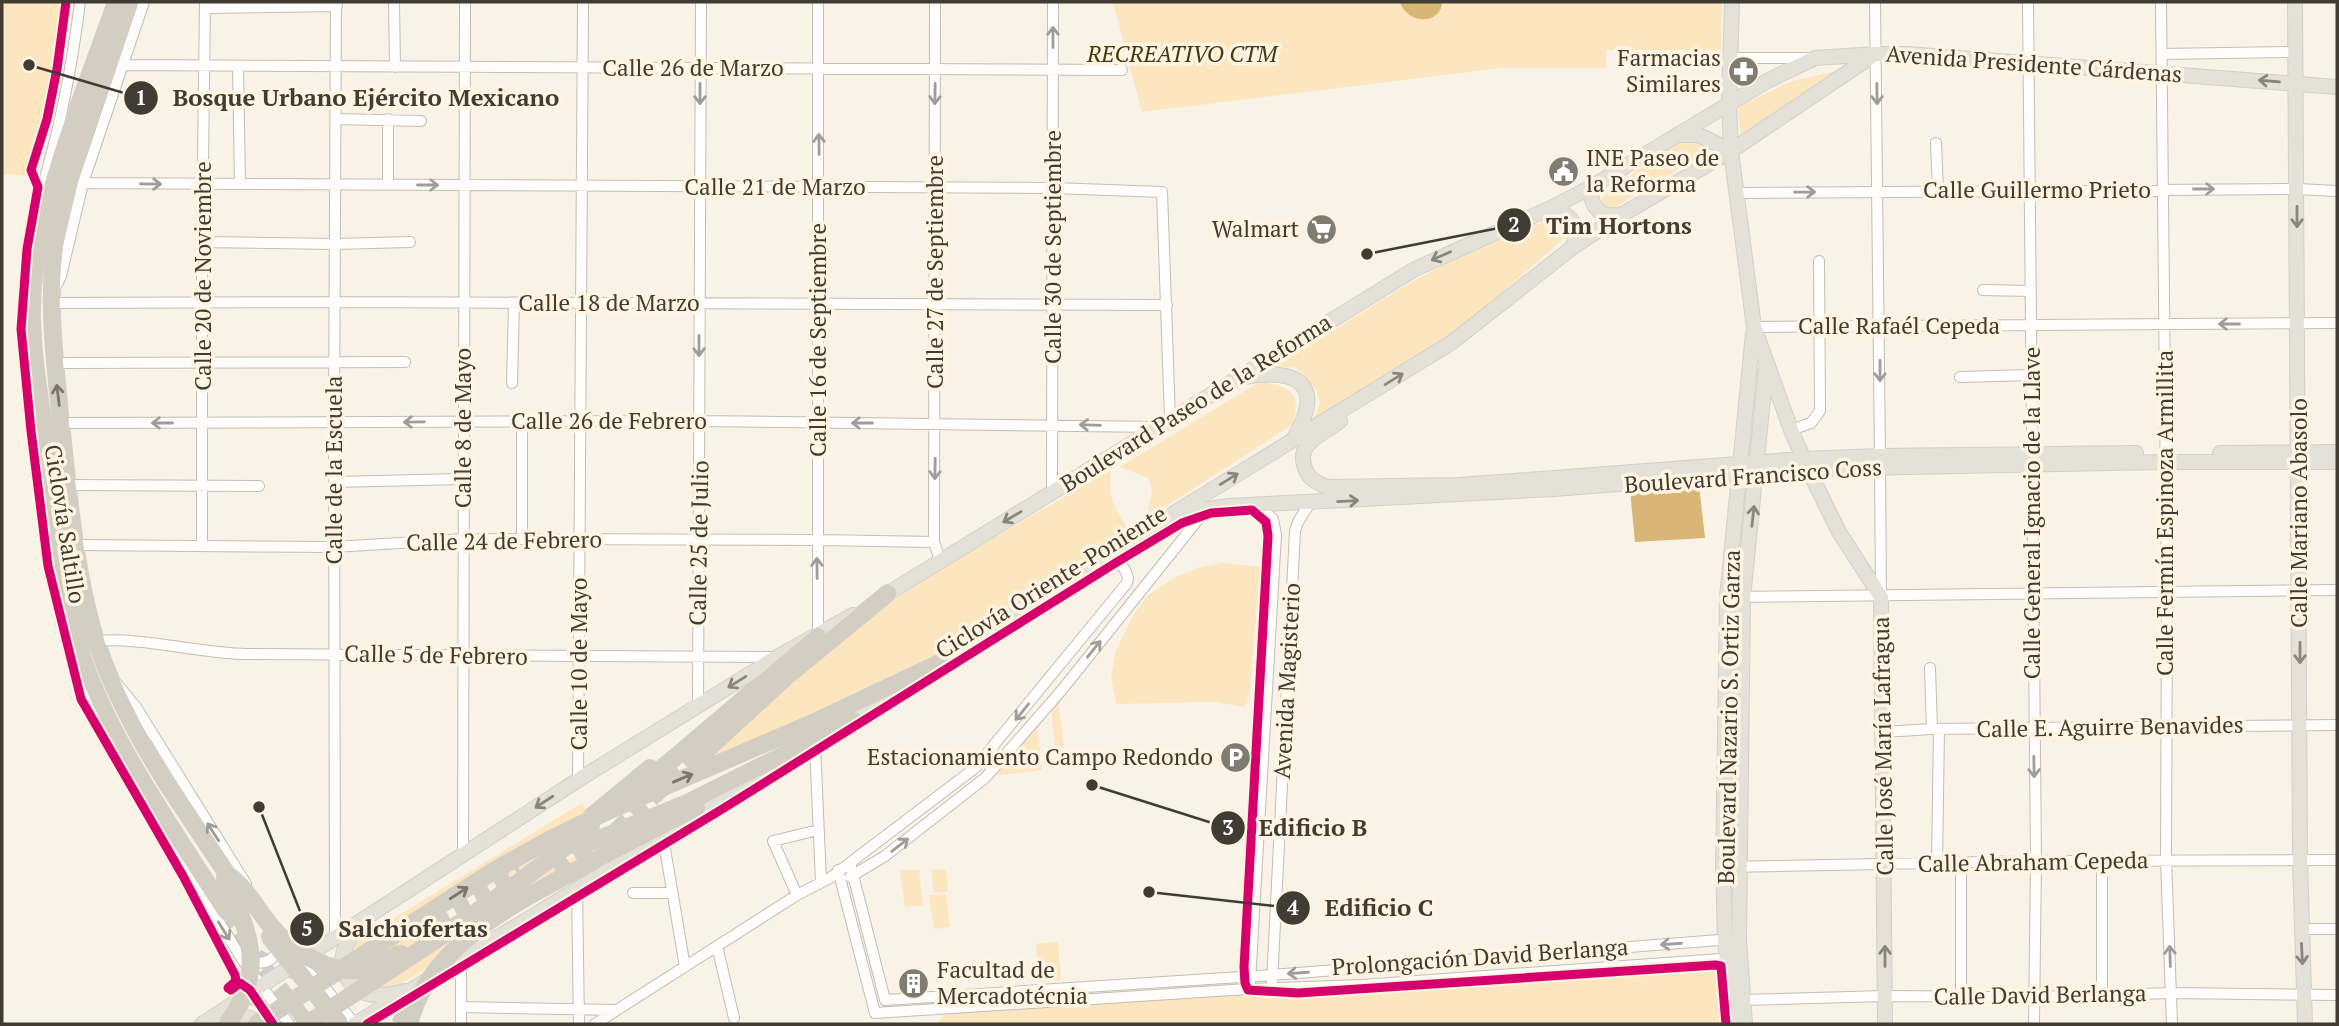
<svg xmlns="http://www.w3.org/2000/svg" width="2339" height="1026" font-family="'PT Serif',serif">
  <rect width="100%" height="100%" fill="#f8f2e7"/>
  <path fill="#fbe6c0" d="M2 2H66C60 61 46 119 28 176L6 174 2 176Z
    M1113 2H1722L1721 50H1606V68H1501L1142 112Z
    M1856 66 1741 135 1738 107 1790 82Z
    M1684 139H1690L1711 146 1710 150 1605 213 1599 201 1636 171Z
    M1555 217 1567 222 1569 234 1461 328 1314 419 1320 403 1316 390 1304 374 1294 367H1275L1403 287 1451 261Z
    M1261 381C1290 388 1302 391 1293 424L1145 520C1149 504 1156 493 1148 478L1120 467Z
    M1111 470C1107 500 1115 506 1129 531L926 661 739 747 692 766 787 679 862 620 973 550Z
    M1222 563 1260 567 1250 691 1244 707 1216 702 1116 704 1111 677 1116 650 1134 614 1148 595 1174 578 1197 568Z
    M1058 701 1064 747 1055 749 1051 709Z
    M1037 727 1042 770 995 776Z
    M582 803 596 831 440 911 444 921 615 836 618 840 485 913 498 926 395 987C372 990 368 991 351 974L350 948 360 939Z
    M946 869 948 892 934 893 931 870Z
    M900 870H919L923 905 905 907Z
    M946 894 950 927 934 929 929 895Z
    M1058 942 1061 980 1041 982 1036 944Z
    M1720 968 1724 1024H936L949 1011 1239 993 1359 991Z"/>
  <path fill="#d8b776" d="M1400 2H1441L1442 5C1436 27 1406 22 1400 2Z
    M1699 485 1705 538 1635 542 1630 490Z"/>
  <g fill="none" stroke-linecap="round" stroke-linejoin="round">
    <path stroke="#d3cec3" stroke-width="16" stroke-dasharray="16 8" stroke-linecap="butt" d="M557 873 600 844 701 755
      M226 912 248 944
      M412 932 522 874
      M257 957C284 972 312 978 342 967
      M265 968 308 1024
      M235 1024 247 1009 259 980
      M399 1024 415 992"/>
    <defs>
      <path id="minor" d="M394 2 395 67
        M935 2 934 542 940 560
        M1875 2 1880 456
        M2028 2 2036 861 2034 1024
        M2161 2 2167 593 2166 860 2172 1024
        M206 8 337 6
        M2162 54 2296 52
        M1731 58H1812
        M123 65 1122 70
        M238 66 240 184
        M336 119 421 121
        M388 119V185
        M1936 143 1938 191
        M83 183 1053 188 1162 192 1170 419
        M1737 193 2297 189 2337 191
        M202 242 335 244 410 242
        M31 249C34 213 45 179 54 144 66 97 74 50 80 2
        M55 288 61 276 83 183 144 2
        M1983 290 2030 291
        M51 303 335 302 1167 305
        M1754 327 2337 323
        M54 363 405 362
        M1960 377 2031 375
        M512 383 514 303
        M522 422V539
        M61 423 700 421 1158 427
        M1791 430 1811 423 1820 411 1819 261
        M1880 467 1881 597
        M334 482 462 479
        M67 485 259 486
        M1052 492 1053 2
        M202 544V242L205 2
        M75 545 334 547 465 539 817 540 934 542
        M1727 597 2337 590
        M818 636V2
        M96 641C146 637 196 653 246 654L775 657
        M75 659 97 717 113 749 242 959 289 1024
        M1930 668 1932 729
        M117 684 136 707 246 884
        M698 706 701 2
        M1883 732 1932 729 2337 725
        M815 745 821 881
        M578 780 583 2
        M663 837 685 967
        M463 854 465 2
        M850 863 885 1000 1272 975 1732 939
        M1937 864 1939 729
        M1961 864V997
        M1723 867 2036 861 2337 860
        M838 870 875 1013 1247 989 1362 985 1734 958
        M850 877 885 856 985 778 1061 691 1201 516 1210 508
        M577 889 579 1024
        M633 893H672
        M797 895 773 841 818 830
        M2301 929H2337
        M335 938 334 423 336 2
        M717 946 734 1018
        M245 960C260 966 277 963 279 943
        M461 961V1024
        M300 964 326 989 355 1024
        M1250 982 1276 535 1273 519 1255 504
        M1272 982 1295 531 1298 522 1310 503
        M2102 994V860
        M1743 1000 1885 996 2035 997 2172 993 2337 995
        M461 1007 616 1010
        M595 1024 797 895 830 878 975 768 1127 583 1128 578C1124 562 1115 561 1100 561"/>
      <path id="major" d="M1732 2 1729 103 1731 151 1754 327 1791 430 1808 469 1839 532 1881 597 1885 1024
        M2295 2 2300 860 2305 1024
        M1677 135H1699L1731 151
        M1591 187C1589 207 1602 220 1622 214
        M1553 207C1574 218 1579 224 1573 247
        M1244 377C1297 368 1326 383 1294 438
        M1340 421C1326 432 1297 442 1304 465 1307 478 1316 483 1328 487L1460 485 1803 459 1880 456 2136 453
        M2220 453 2337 452
        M1182 513 1229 506 1554 489 1808 469 2165 462H2337
        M879 599 1415 269 1553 207 1591 187 1767 81 1815 58 1877 54H1907L2337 87
        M935 668 989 630 1171 515 1451 343 1573 247 1623 214 1731 151 1875 54
        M846 725 915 681
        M358 925C352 934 345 944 343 955 341 962 342 969 346 976 357 999 383 997 405 991
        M225 1017C238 1014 249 1015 258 1024
        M202 1024 578 780 777 657 853 615
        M355 1024 803 752
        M1732 1024 1725 940 1723 867 1727 597 1753 334
        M1745 1024 1739 939 1743 598 1766 369"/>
      <path id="highway" d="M116 2C85 92 45 181 34 276 27 332 39 388 46 444 55 515 60 590 83 659 113 746 176 834 226 912
        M130 2C106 76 71 158 57 234 46 297 55 360 61 424 68 487 73 550 88 612 99 659 120 702 143 744
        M817 721 944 661
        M701 755 787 676 888 593
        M674 758 818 636
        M592 816 650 768
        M584 845 687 803 854 720
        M594 861 697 808"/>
    </defs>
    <use href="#minor" stroke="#c3beb5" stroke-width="12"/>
    <use href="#major" stroke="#d3cfca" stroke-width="16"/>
    <use href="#highway" stroke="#d3cfca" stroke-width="18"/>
    <use href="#minor" stroke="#fefdfb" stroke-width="10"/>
    <use href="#major" stroke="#e4e1d9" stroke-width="14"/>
    <use href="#highway" stroke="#d3cdc2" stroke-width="16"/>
    <defs>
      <path id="highway-bridge" d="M143 744 167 784 233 883
        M631 794 674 758
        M228 875C246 887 256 908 270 925 290 950 332 977 366 969 378 966 390 959 401 953
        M224 877C250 932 267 971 227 1024
        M269 936 340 1024
        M256 1024 495 870 549 840 608 811 817 721
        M307 1024C404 961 502 899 592 826
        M409 1024C430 941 525 898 594 861"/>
    </defs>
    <use href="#highway-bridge" stroke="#d3cfca" stroke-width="18" stroke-linecap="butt"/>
    <use href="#highway-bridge" stroke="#d3cdc2" stroke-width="16"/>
    <defs>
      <path id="cycleway" d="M66 2 57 69 47 119 31 170 38 187 27 249 21 329 31 431 48 566 81 699 183 876 235 975 236 981 228 988 231 990 240 983 250 990 273 1024
        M367 1024 724 808 1117 562 1182 523 1211 513 1252 510 1266 522 1268 536 1244 967 1245 983 1248 990 1298 993 1715 965 1721 966 1726 1024"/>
    </defs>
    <use href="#cycleway" stroke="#fef4e1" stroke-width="13"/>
    <use href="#cycleway" stroke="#d6006c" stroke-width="9"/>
  </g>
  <defs><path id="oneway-shaft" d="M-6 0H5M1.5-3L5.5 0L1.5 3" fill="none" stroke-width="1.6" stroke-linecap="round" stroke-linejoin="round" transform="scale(1.75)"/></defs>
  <g stroke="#a09c97">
    <use href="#oneway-shaft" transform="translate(1053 37) rotate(-90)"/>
    <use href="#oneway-shaft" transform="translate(700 94) rotate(90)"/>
    <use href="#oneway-shaft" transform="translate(935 94) rotate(91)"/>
    <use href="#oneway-shaft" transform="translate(1877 94) rotate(89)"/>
    <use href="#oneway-shaft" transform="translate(819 144) rotate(-91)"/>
    <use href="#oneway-shaft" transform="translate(151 184) rotate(1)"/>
    <use href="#oneway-shaft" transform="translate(428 185)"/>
    <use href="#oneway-shaft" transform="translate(2204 189)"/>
    <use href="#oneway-shaft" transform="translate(1805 192) rotate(-1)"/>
    <use href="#oneway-shaft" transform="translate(2229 324) rotate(180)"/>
    <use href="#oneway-shaft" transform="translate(699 346) rotate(90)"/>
    <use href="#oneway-shaft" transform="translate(1880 371) rotate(90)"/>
    <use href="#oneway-shaft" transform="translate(414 422) rotate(179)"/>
    <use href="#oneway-shaft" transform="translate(162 423) rotate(-180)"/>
    <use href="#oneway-shaft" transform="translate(862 423) rotate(180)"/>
    <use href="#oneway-shaft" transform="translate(1090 425) rotate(-178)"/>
    <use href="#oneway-shaft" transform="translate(935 469) rotate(91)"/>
    <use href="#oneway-shaft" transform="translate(817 568) rotate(-91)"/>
    <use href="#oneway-shaft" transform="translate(1094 649) rotate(-51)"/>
    <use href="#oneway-shaft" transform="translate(1022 712) rotate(129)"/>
    <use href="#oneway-shaft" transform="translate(2034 767) rotate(89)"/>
    <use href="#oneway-shaft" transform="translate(213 832) rotate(-123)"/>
    <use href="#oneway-shaft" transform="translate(900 845) rotate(-38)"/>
    <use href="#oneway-shaft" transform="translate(224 931) rotate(58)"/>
    <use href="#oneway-shaft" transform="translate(1671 944) rotate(176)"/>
    <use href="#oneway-shaft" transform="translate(2170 956) rotate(-92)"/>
    <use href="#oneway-shaft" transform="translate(1298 973) rotate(176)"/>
  </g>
  <g stroke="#8a867e">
    <use href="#oneway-shaft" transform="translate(2269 81) rotate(-175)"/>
    <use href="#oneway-shaft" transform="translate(2297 217) rotate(90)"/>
    <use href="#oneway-shaft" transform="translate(1441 256) rotate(156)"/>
    <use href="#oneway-shaft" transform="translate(1394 379) rotate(-32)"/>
    <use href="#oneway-shaft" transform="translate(1229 479) rotate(-32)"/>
    <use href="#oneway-shaft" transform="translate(1348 501) rotate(-3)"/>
    <use href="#oneway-shaft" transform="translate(1753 516) rotate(-84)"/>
    <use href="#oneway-shaft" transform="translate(1012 517) rotate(149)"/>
    <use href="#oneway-shaft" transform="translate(2300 653) rotate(90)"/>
    <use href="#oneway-shaft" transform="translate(737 682) rotate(148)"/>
    <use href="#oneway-shaft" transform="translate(544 802) rotate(147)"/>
    <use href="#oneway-shaft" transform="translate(2302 954) rotate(87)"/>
    <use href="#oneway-shaft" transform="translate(1885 956) rotate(-90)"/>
  </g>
  <g stroke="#7b766c">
    <use href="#oneway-shaft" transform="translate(58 395) rotate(-97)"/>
    <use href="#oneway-shaft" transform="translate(683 778) rotate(-23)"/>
    <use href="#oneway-shaft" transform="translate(459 893) rotate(-33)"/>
  </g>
  <defs>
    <symbol id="pharmacy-disc" viewBox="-11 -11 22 22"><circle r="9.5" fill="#817c72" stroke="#fef4e1"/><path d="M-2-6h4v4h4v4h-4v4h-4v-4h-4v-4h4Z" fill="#fff"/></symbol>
    <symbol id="civic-disc" viewBox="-11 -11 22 22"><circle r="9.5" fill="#817c72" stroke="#fef4e1"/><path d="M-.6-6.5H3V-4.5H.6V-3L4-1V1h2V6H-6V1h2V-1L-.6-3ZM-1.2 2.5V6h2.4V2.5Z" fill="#fff"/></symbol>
    <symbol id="supermarket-disc" viewBox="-11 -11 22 22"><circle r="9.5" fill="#817c72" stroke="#fef4e1"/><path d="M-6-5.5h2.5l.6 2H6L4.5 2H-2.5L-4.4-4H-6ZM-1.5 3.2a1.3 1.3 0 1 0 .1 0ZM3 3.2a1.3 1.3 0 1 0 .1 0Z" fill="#fff"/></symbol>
    <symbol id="parking-disc" viewBox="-11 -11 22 22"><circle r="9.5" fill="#817c72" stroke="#fef4e1"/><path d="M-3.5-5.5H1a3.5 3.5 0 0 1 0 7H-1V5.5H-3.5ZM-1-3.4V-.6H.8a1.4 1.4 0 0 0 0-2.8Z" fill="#fff"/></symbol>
    <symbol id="building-disc" viewBox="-11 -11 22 22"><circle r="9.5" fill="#817c72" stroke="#fef4e1"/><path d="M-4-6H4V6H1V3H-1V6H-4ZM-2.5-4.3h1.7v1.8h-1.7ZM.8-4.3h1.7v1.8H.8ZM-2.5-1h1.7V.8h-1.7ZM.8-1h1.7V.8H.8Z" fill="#fff"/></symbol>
  </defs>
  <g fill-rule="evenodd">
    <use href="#pharmacy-disc" x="1726" y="54" width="35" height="35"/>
    <use href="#civic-disc" x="1546" y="154" width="35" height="35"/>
    <use href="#supermarket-disc" x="1304" y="212" width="35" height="35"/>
    <use href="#parking-disc" x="1218" y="740" width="35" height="35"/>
    <use href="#building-disc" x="896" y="966" width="35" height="35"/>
  </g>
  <g text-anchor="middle" stroke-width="7" stroke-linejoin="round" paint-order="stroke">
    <g font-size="23" font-style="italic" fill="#4b3813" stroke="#fef4e1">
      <text x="1182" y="62">RECREATIVO CTM</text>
    </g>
    <g font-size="23" fill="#413c33" stroke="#fef4e1" text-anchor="end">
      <text x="1721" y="66">Farmacias<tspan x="1721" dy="26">Similares</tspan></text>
      <text x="1586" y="166" text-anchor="start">INE Paseo de<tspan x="1586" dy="26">la Reforma</tspan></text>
      <text x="1299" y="237">Walmart</text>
      <text x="1213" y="765">Estacionamiento Campo Redondo</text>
      <text x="937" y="978" text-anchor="start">Facultad de<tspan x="937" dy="26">Mercadotécnia</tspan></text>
    </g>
    <g font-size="23" fill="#413c33" stroke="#fef4e1">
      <text transform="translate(2034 64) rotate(4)" y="8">Avenida Presidente Cárdenas</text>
      <text x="693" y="76">Calle 26 de Marzo</text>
      <text x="775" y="195">Calle 21 de Marzo</text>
      <text x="2037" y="198">Calle Guillermo Prieto</text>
      <text transform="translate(1053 247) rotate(-90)" y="8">Calle 30 de Septiembre</text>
      <text transform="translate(935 272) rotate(-90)" y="8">Calle 27 de Septiembre</text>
      <text transform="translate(203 276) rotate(-90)" y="8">Calle 20 de Noviembre</text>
      <text x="609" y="311">Calle 18 de Marzo</text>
      <text x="1899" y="334">Calle Rafaél Cepeda</text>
      <text transform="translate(818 340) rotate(-90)" y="8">Calle 16 de Septiembre</text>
      <text transform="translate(1196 403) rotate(-32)" y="8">Boulevard Paseo de la Reforma</text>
      <text x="609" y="429">Calle 26 de Febrero</text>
      <text transform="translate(463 428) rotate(-90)" y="8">Calle 8 de Mayo</text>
      <text transform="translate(334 470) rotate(-90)" y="8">Calle de la Escuela</text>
      <text transform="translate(1753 476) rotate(-4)" y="8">Boulevard Francisco Coss</text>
      <text transform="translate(2032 513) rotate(-90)" y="8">Calle General Ignacio de la Llave</text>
      <text transform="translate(2165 513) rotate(-90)" y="8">Calle Fermín Espinoza Armillita</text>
      <text transform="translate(2299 513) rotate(-90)" y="8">Calle Mariano Abasolo</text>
      <text transform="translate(65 524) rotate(81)" y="8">Ciclovía Saltillo</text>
      <text transform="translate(504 541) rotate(-1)" y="8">Calle 24 de Febrero</text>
      <text transform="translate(699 543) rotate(-89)" y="8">Calle 25 de Julio</text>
      <text transform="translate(1051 582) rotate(-32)" y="8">Ciclovía Oriente-Poniente</text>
      <text transform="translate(436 655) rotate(1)" y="8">Calle 5 de Febrero</text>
      <text transform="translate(579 664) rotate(-90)" y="8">Calle 10 de Mayo</text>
      <text transform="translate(1287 681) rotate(-87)" y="8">Avenida Magisterio</text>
      <text transform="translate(1729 717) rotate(-89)" y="8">Boulevard Nazario S. Ortiz Garza</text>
      <text transform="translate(2110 727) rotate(-1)" y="8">Calle E. Aguirre Benavides</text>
      <text transform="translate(1883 746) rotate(-91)" y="8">Calle José María Lafragua</text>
      <text transform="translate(2033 862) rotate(-1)" y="8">Calle Abraham Cepeda</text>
      <text transform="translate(1480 957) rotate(-4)" y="8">Prolongación David Berlanga</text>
      <text transform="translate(2040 995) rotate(-1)" y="8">Calle David Berlanga</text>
    </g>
  </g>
  <path fill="none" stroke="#413c33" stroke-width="2.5" d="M29 65L141 98M1367 254L1514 225M1092 785L1228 828M1149 892L1293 908M259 807L307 929"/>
  <g fill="#413c33" stroke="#fef4e1" stroke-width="2.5">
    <circle cx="29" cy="65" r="7"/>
    <circle cx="1367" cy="254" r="7"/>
    <circle cx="1092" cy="785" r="7"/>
    <circle cx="1149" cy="892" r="7"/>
    <circle cx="259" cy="807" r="7"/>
    <circle cx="141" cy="98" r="18"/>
    <circle cx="1514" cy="225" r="18"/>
    <circle cx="1228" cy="828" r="18"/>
    <circle cx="1293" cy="908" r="18"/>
    <circle cx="307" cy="929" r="18"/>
  </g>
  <g font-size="21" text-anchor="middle" font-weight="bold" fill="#fff">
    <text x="141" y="105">1</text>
    <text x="1514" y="232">2</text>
    <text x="1228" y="835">3</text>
    <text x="1293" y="915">4</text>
    <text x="307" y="936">5</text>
  </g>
  <g font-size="24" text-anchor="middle" font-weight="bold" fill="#413c33" stroke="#fef4e1" stroke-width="7" stroke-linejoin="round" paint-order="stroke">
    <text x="366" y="106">Bosque Urbano Ejército Mexicano</text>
    <text x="1619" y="234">Tim Hortons</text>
    <text x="1313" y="836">Edificio B</text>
    <text x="1379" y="916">Edificio C</text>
    <text x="413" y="937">Salchiofertas</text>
  </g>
  <rect width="2339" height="1026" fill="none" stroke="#413c33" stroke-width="7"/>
</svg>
